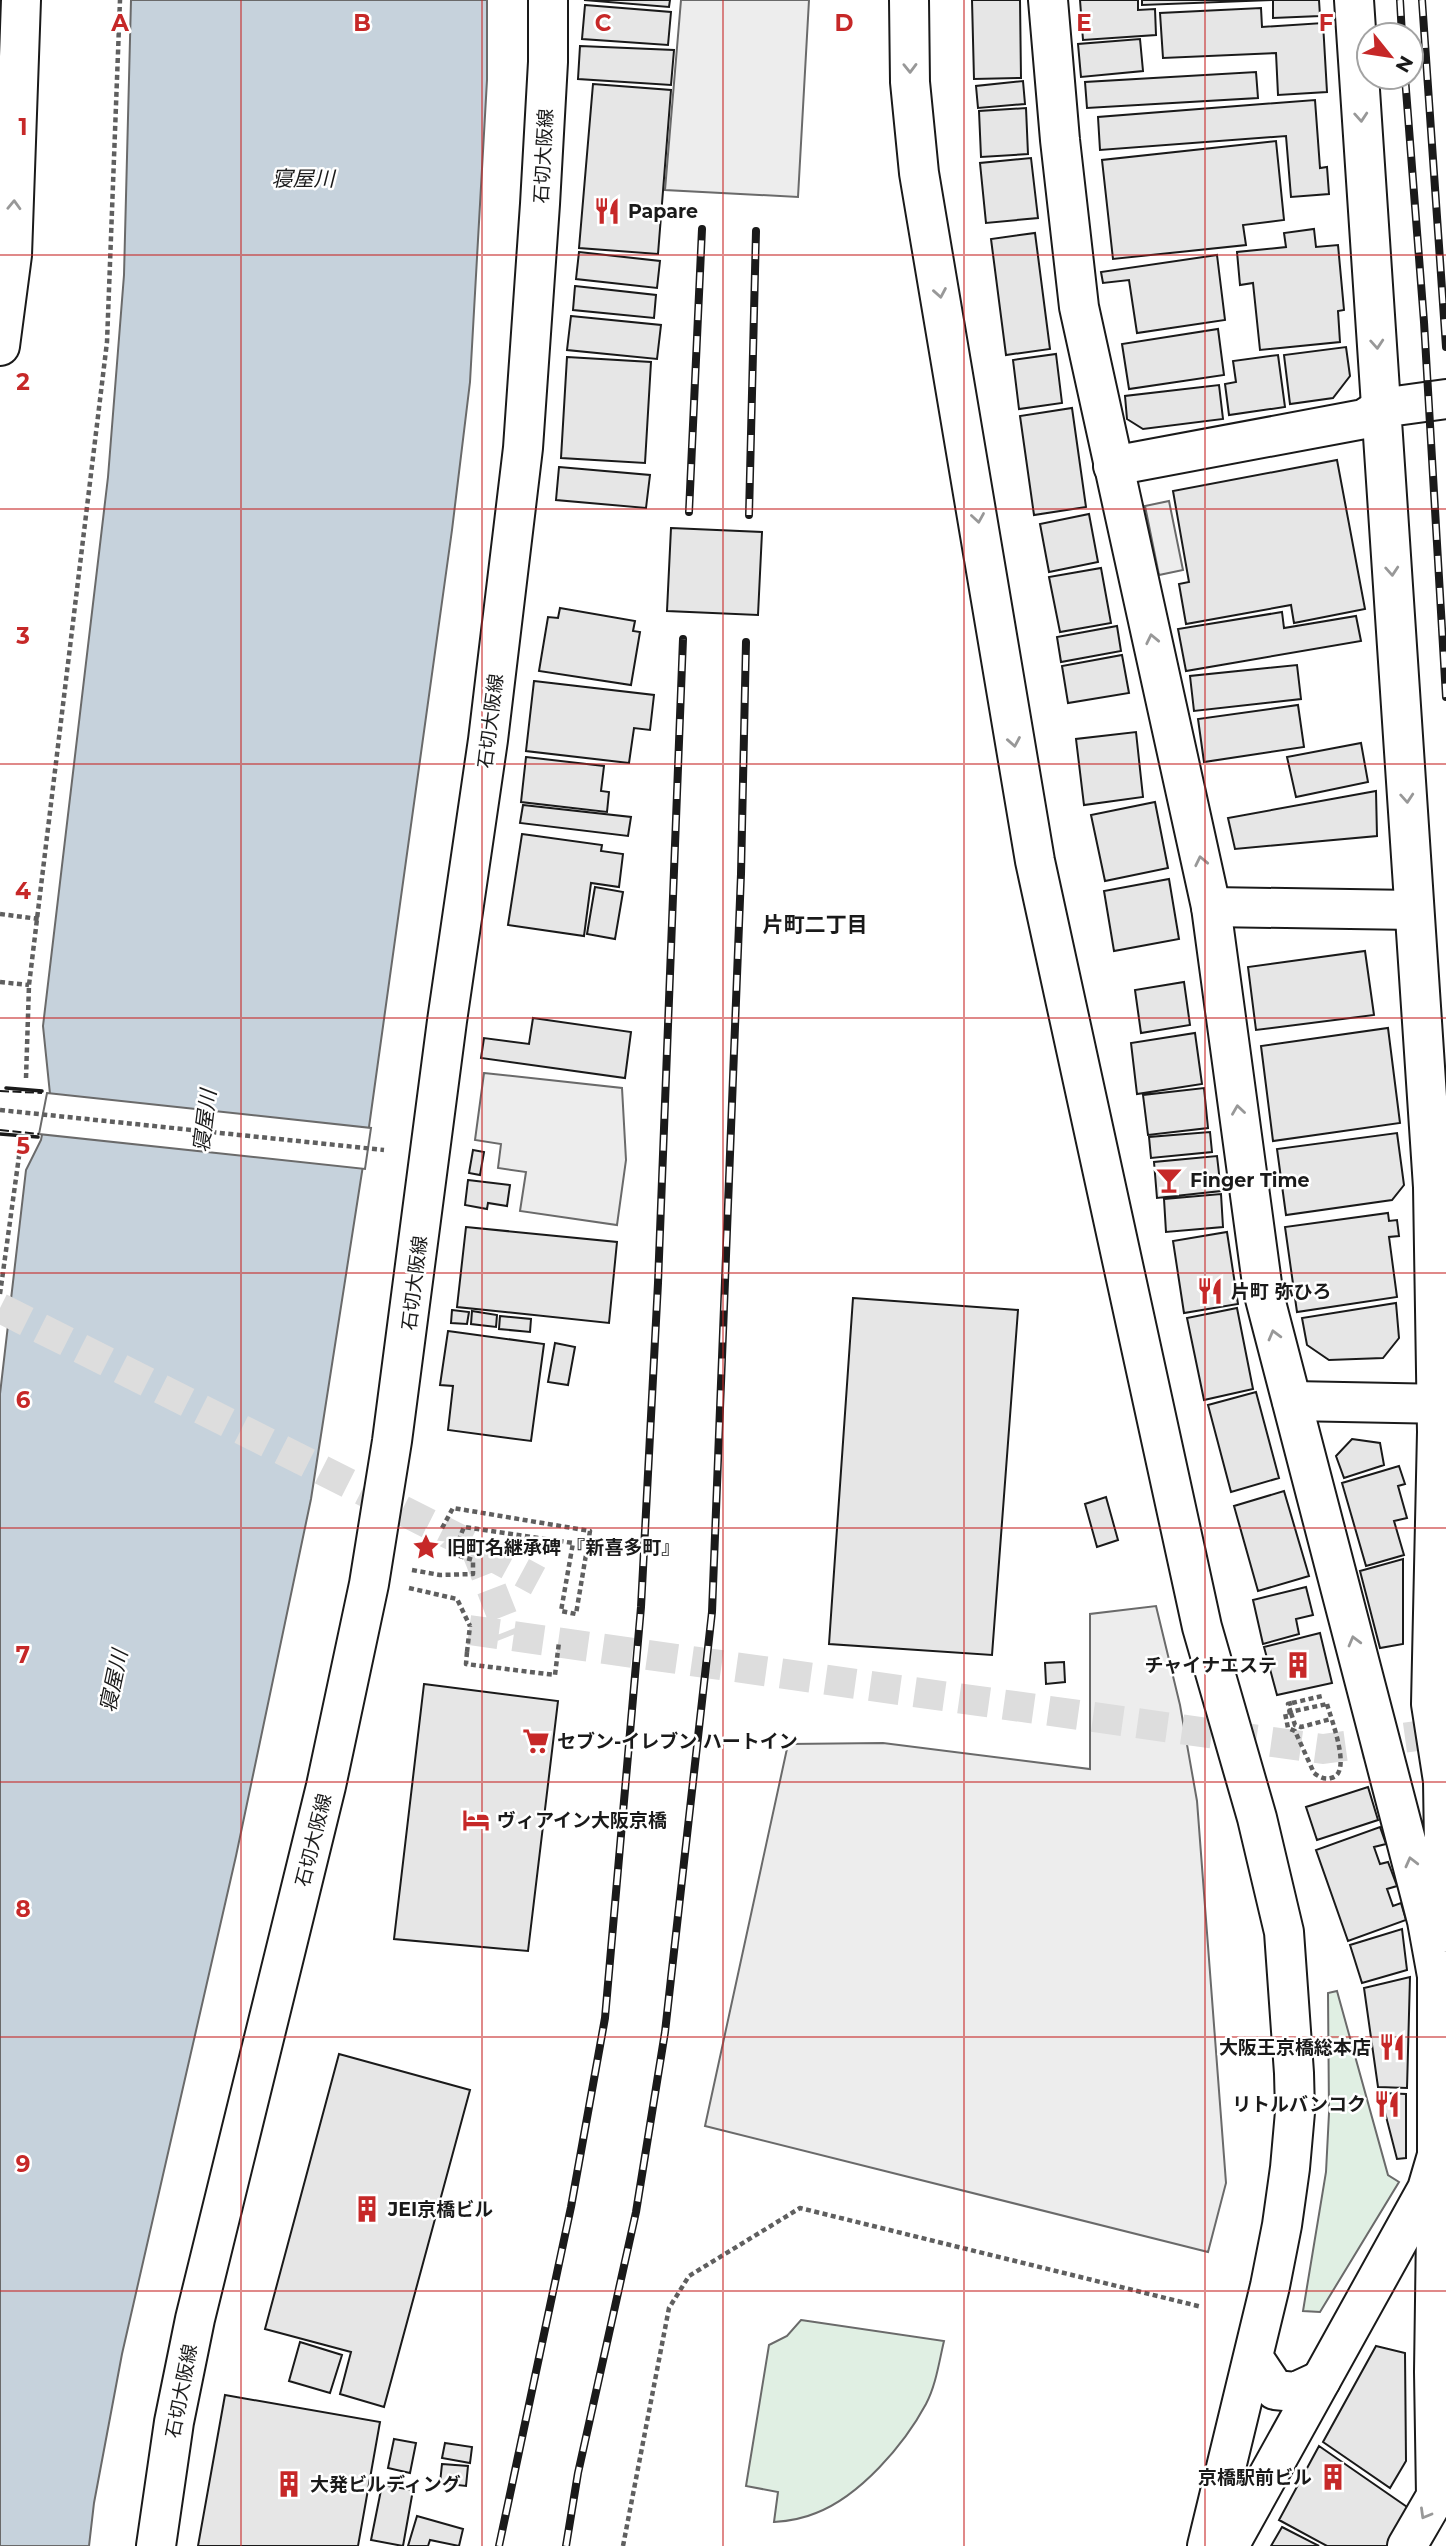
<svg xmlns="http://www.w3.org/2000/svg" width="1446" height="2546" font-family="Montserrat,'Noto Sans JP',sans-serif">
  <rect width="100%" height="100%" fill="#fff"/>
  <path fill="#e0efe3" stroke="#6a6a6a" stroke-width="2" d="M1337 1991 1388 2175 1399 2182 1320 2312 1303 2311 1326 2172 1329 2113 1328 1993Z
    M801 2320 944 2341C939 2362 936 2385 926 2404 904 2445 860 2496 816 2513 802 2519 789 2521 774 2522L778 2492 746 2486 769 2345 787 2336Z"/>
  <path fill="#ededed" stroke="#6a6a6a" stroke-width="2" d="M681 0H809L798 197 665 190Z
    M1169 501 1183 570 1159 575 1145 506Z
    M484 1073 622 1088 626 1160 617 1225 520 1211 526 1172 498 1168 501 1144 475 1140Z
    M1156 1606 1180 1705 1197 1801 1226 2183 1208 2252 705 2126 788 1744 883 1743 1090 1769V1614Z"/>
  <path fill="#c6d2dc" stroke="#6a6a6a" stroke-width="2" d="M131 0H487V80L470 382 452 530 369 1127 311 1499 236 1856 122 2354 94 2503 89 2546H0V1394L26 1170 41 1140 50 1094 43 1026 108 477 124 275Z"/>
  <path fill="#fff" stroke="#6a6a6a" stroke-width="2" d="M47 1093 371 1128 365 1169 39 1134Z"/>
  <path fill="#e6e6e6" stroke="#1a1a1a" stroke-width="2" d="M584 0H670L669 7Z
    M972 0H1020L1021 78 974 79Z
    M1080 0H1138V10L1155 9 1156 35 1083 40Z
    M1142 0H1319L1320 16 1273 18V0L1142 5Z
    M585 5 671 12 668 45 582 39Z
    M1261 8 1262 27 1323 23 1327 92 1278 95 1276 53 1163 58 1160 13Z
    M1140 39 1143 71 1081 77 1078 44Z
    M580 46 674 50 671 85 578 79Z
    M1256 72 1258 98 1087 108 1085 82Z
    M1023 81 1025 104 978 108 976 86Z
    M593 84 671 90 658 254 579 248Z
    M1315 100 1320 168 1327 167 1329 194 1291 197 1286 136 1100 150 1098 117Z
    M1026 108 1028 154 981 157 979 111Z
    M1276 141 1284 220 1243 225 1246 245 1113 259 1102 160Z
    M1031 158 1038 218 986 223 980 163Z
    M1314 229 1316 247 1338 245 1344 310 1338 311 1340 342 1260 350 1253 283 1240 285 1237 252 1286 247 1284 233Z
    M1035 233 1050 349 1006 355 991 239Z
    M579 252 660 261 657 288 576 279Z
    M1217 255 1225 320 1137 333 1129 280 1103 283 1101 272Z
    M575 286 656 295 654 318 573 310Z
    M571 316 661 325 657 359 567 350Z
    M1218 329 1224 375 1129 389 1122 344Z
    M1346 347 1350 376 1333 398 1290 404 1284 355Z
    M1056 354 1062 403 1019 409 1013 360Z
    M1278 355 1285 407 1229 415 1225 384 1236 382 1233 361Z
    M567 357 651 362 645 463 561 458Z
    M1219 385 1223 419 1143 429 1127 419 1125 396Z
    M1072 408 1086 507 1034 515 1020 416Z
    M1337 460 1365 609 1294 623 1291 605 1186 624 1179 584 1189 582 1173 491Z
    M559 467 650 475 646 508 556 500Z
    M1089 514 1098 562 1049 572 1040 524Z
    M671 528 762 532 758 615 667 611Z
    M1101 568 1111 623 1060 632 1049 577Z
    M560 608 635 621 633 631 640 632 631 685 539 671 548 617 558 618Z
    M1282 612 1284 628 1356 616 1361 641 1186 671 1178 629Z
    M1117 626 1121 651 1061 662 1057 637Z
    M1122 655 1129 693 1068 703 1062 666Z
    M1297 665 1301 699 1194 711 1190 676Z
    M534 681 654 695 650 730 634 728 629 763 526 751Z
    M1298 705 1304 747 1204 762 1198 719Z
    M1136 732 1143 797 1084 805 1076 739Z
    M1361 743 1368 782 1296 797 1287 757Z
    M526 757 604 766 601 791 609 792 607 812 521 802Z
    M1376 791 1377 836 1235 849 1228 818Z
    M1155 802 1168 868 1105 881 1091 815Z
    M523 805 631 817 628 836 520 823Z
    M522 834 602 845 601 851 623 854 619 887 591 883 584 936 508 925Z
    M1169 879 1179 939 1114 951 1104 891Z
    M595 887 623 892 615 939 587 934Z
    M1365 951 1374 1015 1256 1030 1248 967Z
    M1184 982 1190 1025 1141 1033 1135 990Z
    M533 1018 631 1032 625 1078 481 1058 484 1038 529 1044Z
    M1388 1028 1400 1123 1273 1141 1261 1046Z
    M1195 1033 1202 1084 1137 1094 1131 1043Z
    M1204 1088 1208 1128 1148 1135 1143 1095Z
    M1210 1132 1212 1152 1151 1158 1149 1137Z
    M1397 1133 1404 1185 1392 1200 1286 1215 1277 1149Z
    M473 1150 484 1152 480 1175 469 1173Z
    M1217 1156 1221 1191 1157 1198 1154 1162Z
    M468 1180 510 1185 507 1206 488 1203 487 1209 465 1205Z
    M1221 1194 1223 1227 1166 1232 1164 1199Z
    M1388 1213 1389 1221 1397 1220 1399 1236 1389 1237 1397 1297 1297 1312 1285 1227Z
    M466 1227 617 1242 609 1323 457 1307Z
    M1227 1232 1238 1304 1184 1313 1173 1241Z
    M853 1298 1018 1310 992 1655 829 1644Z
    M1396 1303 1399 1338 1383 1358 1329 1360 1307 1345 1302 1318Z
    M1237 1308 1253 1389 1204 1400 1187 1318Z
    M452 1310 469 1312 467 1324 451 1323Z
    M472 1311 497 1315 496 1327 471 1324Z
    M500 1316 531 1319 530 1332 499 1329Z
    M448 1331 544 1344 531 1441 448 1430 453 1386 440 1385Z
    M555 1343 575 1347 568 1385 548 1382Z
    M1256 1392 1279 1478 1231 1492 1208 1405Z
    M1352 1439 1380 1443 1384 1465 1344 1478 1336 1456Z
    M1399 1466 1405 1484 1398 1486 1407 1518 1394 1521 1404 1555 1366 1566 1342 1483Z
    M1284 1491 1309 1576 1258 1591 1234 1506Z
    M1106 1497 1118 1540 1097 1547 1085 1504Z
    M1403 1559V1644L1380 1648 1360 1571Z
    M1306 1587 1313 1615 1296 1619 1299 1634 1263 1644 1253 1600Z
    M1320 1633 1332 1683 1277 1695 1264 1647Z
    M1064 1662 1065 1682 1046 1684 1045 1663Z
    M424 1684 558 1701 528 1951 394 1939Z
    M1368 1787 1378 1820 1317 1840 1306 1807Z
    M1380 1827 1386 1844 1374 1847 1380 1864 1388 1862 1397 1886 1387 1889 1393 1906 1401 1903 1406 1920 1348 1941 1316 1850Z
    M1402 1929 1407 1970 1362 1983 1350 1945Z
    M1410 1977 1407 2088 1378 2087 1364 1988Z
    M339 2054 470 2090 384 2407 340 2394 351 2352 265 2329Z
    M1380 2093 1406 2094V2158L1397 2159Z
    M300 2342 342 2355 330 2393 289 2381Z
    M1376 2346 1405 2353 1406 2461 1390 2488 1323 2442Z
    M225 2395 380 2422 358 2546H198Z
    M394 2439 416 2443 410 2473 388 2468Z
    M445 2443 472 2447 470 2463 442 2458Z
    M1319 2446 1410 2509 1387 2546H1327L1279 2520Z
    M442 2464 468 2466 466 2486 440 2483Z
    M382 2485 413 2490 403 2546 371 2540Z
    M417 2516 463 2529 459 2546 430 2540 428 2546H408Z
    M1282 2527 1319 2546H1271Z"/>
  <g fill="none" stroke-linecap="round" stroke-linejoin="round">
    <path stroke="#ddd" stroke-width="30" stroke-dasharray="30 15" stroke-linecap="butt" d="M0 1308 475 1547 538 1581
      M475 1547 510 1636
      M469 1630 1323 1749 1446 1732"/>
    <defs>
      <path id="minor" d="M909 0 910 82 919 173 1035 861 1202 1627 1257 1818 1284 1932 1294 2073 1295 2112 1290 2168 1282 2225 1270 2286 1207 2546
        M1048 0 1060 140 1079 307 1211 907 1263 1291 1427 1921 1437 1976
        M1354 0 1433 1187 1437 1432 1431 1704 1443 1781 1445 1911 1442 1933
        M0 346 12 255 21 0
        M1381 408 1446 399
        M1253 2357 1275 2390 1295 2392 1321 2380
        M1407 2546 1436 2496 1434 2372 1437 2160"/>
      <path id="tertiary" d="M1113 466 1364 419 1381 408
        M1211 907 1414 910
        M1292 1401 1446 1404
        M1229 2546 1427 2189 1437 2155V1976"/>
      <path id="secondary" d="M156 2546 174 2422 195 2319 326 1786 369 1584 392 1441 447 1021 488 740 523 448 540 204 548 62V0"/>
    </defs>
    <use href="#minor" stroke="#1a1a1a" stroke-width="42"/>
    <use href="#tertiary" stroke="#1a1a1a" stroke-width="42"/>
    <use href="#secondary" stroke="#1a1a1a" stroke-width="42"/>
    <path stroke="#5f5f5f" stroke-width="4.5" stroke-dasharray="5 3.5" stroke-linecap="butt" d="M0 914 39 919
      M0 982 29 985
      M26 1078 29 985 107 342 120 0
      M0 1110 384 1150
      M0 1294 20 1149
      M412 1570 440 1575 473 1574V1560L453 1554 464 1527 573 1543 561 1611 576 1614 590 1531 453 1508 441 1530
      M409 1588 457 1599 470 1626
      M467 1652 466 1664 555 1675 559 1642
      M1292 1703 1322 1696 1325 1697
      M1327 1704C1331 1719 1353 1774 1331 1778 1325 1780 1319 1777 1314 1773L1295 1731 1288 1728 1285 1713Z
      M1291 1713 1295 1725 1301 1727 1331 1719
      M623 2546 669 2308 689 2276 800 2208 1202 2307"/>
    <use href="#minor" stroke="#fff" stroke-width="38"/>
    <use href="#tertiary" stroke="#fff" stroke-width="38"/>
    <use href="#secondary" stroke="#fff" stroke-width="38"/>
    <defs>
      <path id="rail" d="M1400 0 1402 35
        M1422 0 1446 347
        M1405 77 1424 322 1446 697
        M689 512 702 229
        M749 515 756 231
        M499 2546 571 2207 605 2018 641 1607 658 1283 683 639
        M566 2546 578 2473 636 2212 665 2032 712 1612 741 874 746 642"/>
    </defs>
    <use href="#rail" stroke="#1a1a1a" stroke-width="8"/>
    <use href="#rail" stroke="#fff" stroke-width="5" stroke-dasharray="16" stroke-linecap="butt"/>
    <path stroke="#5f5f5f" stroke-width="4.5" stroke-dasharray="5 3.5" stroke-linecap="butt" d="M467 1652 470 1626
      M1291 1713 1288 1704 1292 1703"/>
    <path stroke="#1a1a1a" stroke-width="2" stroke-dasharray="9 3.5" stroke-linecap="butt" d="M0 1091 42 1093
      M0 1130 39 1134"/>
    <path stroke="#1a1a1a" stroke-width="3.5" d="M6 1088 42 1091
      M0 1134 38 1137"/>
  </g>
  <defs><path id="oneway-chevron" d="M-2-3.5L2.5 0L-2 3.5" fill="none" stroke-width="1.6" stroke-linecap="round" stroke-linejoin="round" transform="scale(1.75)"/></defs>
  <g stroke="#989898">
    <use href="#oneway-chevron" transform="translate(910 68) rotate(89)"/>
    <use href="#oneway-chevron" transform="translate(1361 117) rotate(86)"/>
    <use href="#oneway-chevron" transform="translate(14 205) rotate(-88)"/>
    <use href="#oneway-chevron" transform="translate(940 293) rotate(80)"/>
    <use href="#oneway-chevron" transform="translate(1377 344) rotate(86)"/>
    <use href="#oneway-chevron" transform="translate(978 518) rotate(81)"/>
    <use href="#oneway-chevron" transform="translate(1392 571) rotate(86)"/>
    <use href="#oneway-chevron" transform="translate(1152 639) rotate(-102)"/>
    <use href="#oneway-chevron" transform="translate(1014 742) rotate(80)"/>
    <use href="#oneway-chevron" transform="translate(1407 798) rotate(86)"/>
    <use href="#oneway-chevron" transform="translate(1201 861) rotate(-102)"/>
    <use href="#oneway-chevron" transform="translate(1238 1110) rotate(-98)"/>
    <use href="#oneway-chevron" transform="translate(1274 1335) rotate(-105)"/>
    <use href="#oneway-chevron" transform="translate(1354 1641) rotate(-105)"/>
    <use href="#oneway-chevron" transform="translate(1411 1862) rotate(-104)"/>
    <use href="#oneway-chevron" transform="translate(1425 2514) rotate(120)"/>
  </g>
  <path fill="none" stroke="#c62828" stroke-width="2" stroke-opacity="0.55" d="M241 0V2546M482 0V2546M723 0V2546M964 0V2546M1205 0V2546M0 255H1446M0 509H1446M0 764H1446M0 1018H1446M0 1273H1446M0 1528H1446M0 1782H1446M0 2037H1446M0 2291H1446"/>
  <defs>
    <symbol id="restaurant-bare" viewBox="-9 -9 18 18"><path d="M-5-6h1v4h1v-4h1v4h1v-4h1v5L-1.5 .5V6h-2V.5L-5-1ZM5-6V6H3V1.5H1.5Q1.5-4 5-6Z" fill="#c62828" stroke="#fff" stroke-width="2.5" paint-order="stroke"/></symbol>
    <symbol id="bar-bare" viewBox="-9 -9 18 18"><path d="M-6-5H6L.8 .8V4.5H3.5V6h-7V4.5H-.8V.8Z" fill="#c62828" stroke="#fff" stroke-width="2.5" paint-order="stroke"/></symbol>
    <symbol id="sight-bare" viewBox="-9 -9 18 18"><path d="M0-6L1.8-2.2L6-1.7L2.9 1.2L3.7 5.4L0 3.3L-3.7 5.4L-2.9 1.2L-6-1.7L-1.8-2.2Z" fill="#c62828" stroke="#fff" stroke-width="2.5" paint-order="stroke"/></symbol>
    <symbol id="building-bare" viewBox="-9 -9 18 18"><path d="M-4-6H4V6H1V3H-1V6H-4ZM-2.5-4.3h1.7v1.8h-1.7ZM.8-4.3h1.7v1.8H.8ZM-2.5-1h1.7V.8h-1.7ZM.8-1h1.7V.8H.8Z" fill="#c62828" stroke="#fff" stroke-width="2.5" paint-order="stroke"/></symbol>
    <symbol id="supermarket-bare" viewBox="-9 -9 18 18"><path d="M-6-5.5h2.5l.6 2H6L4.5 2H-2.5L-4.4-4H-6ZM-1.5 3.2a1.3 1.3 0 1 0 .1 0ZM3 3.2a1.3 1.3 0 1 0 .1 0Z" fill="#c62828" stroke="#fff" stroke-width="2.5" paint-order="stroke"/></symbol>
    <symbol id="hotel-bare" viewBox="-9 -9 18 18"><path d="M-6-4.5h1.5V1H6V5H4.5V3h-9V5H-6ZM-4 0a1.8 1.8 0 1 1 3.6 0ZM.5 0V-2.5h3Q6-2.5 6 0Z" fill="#c62828" stroke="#fff" stroke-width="2.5" paint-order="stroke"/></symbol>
  </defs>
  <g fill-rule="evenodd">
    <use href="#restaurant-bare" x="588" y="192" width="38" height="38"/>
    <use href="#bar-bare" x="1150" y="1161" width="38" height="38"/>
    <use href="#restaurant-bare" x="1191" y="1272" width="38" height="38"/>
    <use href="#sight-bare" x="407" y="1528" width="38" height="38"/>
    <use href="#building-bare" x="1279" y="1646" width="38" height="38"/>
    <use href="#supermarket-bare" x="517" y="1722" width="38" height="38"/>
    <use href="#hotel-bare" x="457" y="1801" width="38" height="38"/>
    <use href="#restaurant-bare" x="1373" y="2028" width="38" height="38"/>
    <use href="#restaurant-bare" x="1368" y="2085" width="38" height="38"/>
    <use href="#building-bare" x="348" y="2190" width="38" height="38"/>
    <use href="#building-bare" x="1314" y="2458" width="38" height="38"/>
    <use href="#building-bare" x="270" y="2465" width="38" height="38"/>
  </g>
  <g text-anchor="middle" stroke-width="5" stroke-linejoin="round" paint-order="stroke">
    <g font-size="19" fill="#1a1a1a" stroke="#fff">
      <text transform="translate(543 156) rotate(-87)" y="7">石切大阪線</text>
      <text transform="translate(490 721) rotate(-83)" y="7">石切大阪線</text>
      <text transform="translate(414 1283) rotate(-83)" y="7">石切大阪線</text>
      <text transform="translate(313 1840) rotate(-76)" y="7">石切大阪線</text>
      <text transform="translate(181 2391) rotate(-79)" y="7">石切大阪線</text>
    </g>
    <g font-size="19" font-weight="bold" fill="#1a1a1a" stroke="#fff" text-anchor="start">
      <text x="628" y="218">Papare</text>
      <text x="1190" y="1187">Finger Time</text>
      <text x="1231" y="1298">片町 弥ひろ</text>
      <text x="447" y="1554">旧町名継承碑 『新喜多町』</text>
      <text x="1277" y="1672" text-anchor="end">チャイナエステ</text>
      <text x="557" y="1748">セブン-イレブン ハートイン</text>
      <text x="497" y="1827">ヴィアイン大阪京橋</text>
      <text x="1371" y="2054" text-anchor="end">大阪王京橋総本店</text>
      <text x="1366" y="2111" text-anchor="end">リトルバンコク</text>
      <text x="388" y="2216">JEI京橋ビル</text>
      <text x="1312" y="2484" text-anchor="end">京橋駅前ビル</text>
      <text x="310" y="2491">大発ビルディング</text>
    </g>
    <g font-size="21" font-style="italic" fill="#1a1a1a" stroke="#fff">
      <text x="303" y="186">寝屋川</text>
      <text transform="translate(205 1121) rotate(-83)" y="7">寝屋川</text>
      <text transform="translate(114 1681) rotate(-78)" y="7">寝屋川</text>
    </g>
    <g font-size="21" font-weight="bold" fill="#1a1a1a" stroke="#fff">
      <text x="815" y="932">片町二丁目</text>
    </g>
  </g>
  <g font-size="23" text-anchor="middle" font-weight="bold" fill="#c62828" stroke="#fff" stroke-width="5" stroke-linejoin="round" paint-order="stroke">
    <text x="120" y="31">A</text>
    <text x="362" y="31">B</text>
    <text x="603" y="31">C</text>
    <text x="844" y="31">D</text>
    <text x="1084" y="31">E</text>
    <text x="1326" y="31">F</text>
    <text x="23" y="135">1</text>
    <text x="23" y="390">2</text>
    <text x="23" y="644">3</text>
    <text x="23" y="899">4</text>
    <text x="23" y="1154">5</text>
    <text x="23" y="1408">6</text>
    <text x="23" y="1663">7</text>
    <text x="23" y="1917">8</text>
    <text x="23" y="2172">9</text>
  </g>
  <g transform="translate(1390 56) rotate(120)"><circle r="33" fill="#ffffff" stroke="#a3a3a3" stroke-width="2"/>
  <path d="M0-5L12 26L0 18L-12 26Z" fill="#c62828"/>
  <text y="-10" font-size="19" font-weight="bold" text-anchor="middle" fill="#1a1a1a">N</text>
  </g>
</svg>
